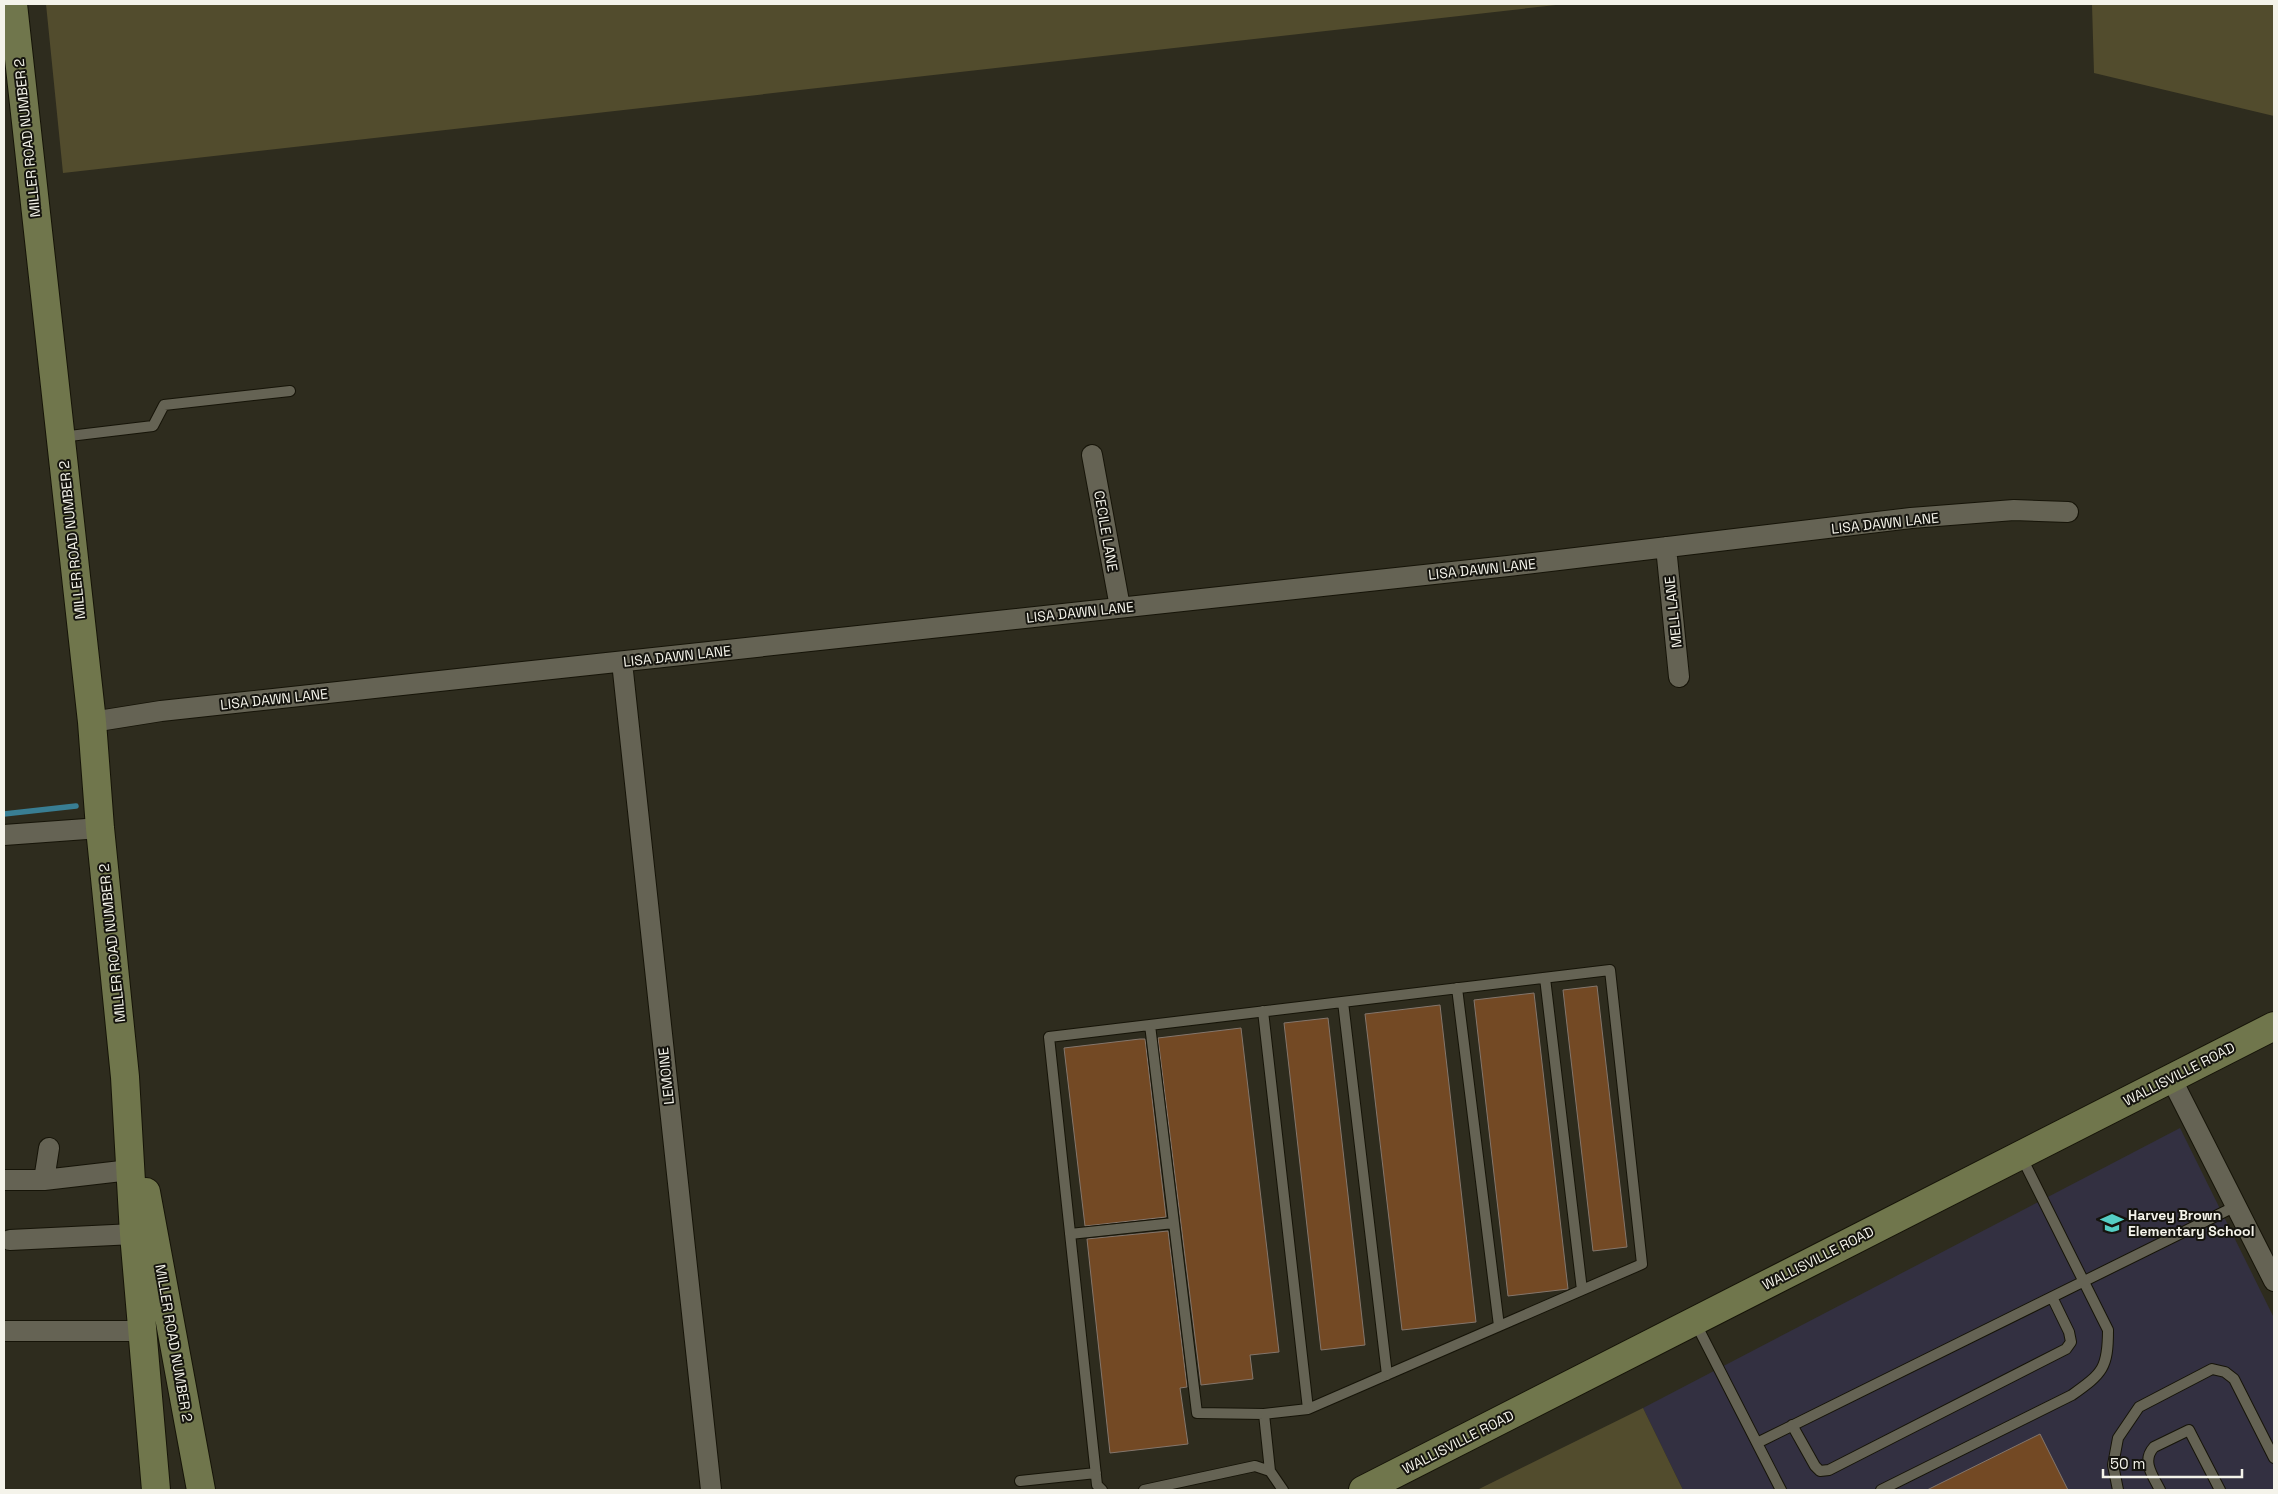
<svg xmlns="http://www.w3.org/2000/svg" width="2278" height="1494" font-family="'Space Grotesk',sans-serif">
  <rect width="100%" height="100%" fill="#2e2c1e"/>
  <path fill="#333041" d="M2180 1128 2274 1318V1490H1683L1643 1408Z"/>
  <path fill="#524c2d" d="M46 4H1565L63 173Z
    M2092 4H2274V116L2094 73Z
    M1643 1408 1683 1490H1477Z"/>
  <g fill="none" stroke-linecap="round" stroke-linejoin="round">
    <path stroke="#397e93" stroke-width="5.5" d="M4 814 76 806"/>
  </g>
  <path fill="#734924" stroke="#84766c" d="M1597 986 1627 1247 1593 1251 1563 990Z
    M1534 993 1568 1289 1508 1296 1474 1000Z
    M1440 1005 1476 1322 1402 1330 1365 1014Z
    M1328 1018 1365 1345 1321 1350 1284 1023Z
    M1241 1028 1279 1352 1250 1355 1253 1379 1201 1385 1158 1038Z
    M1140 1039H1145L1166 1217 1085 1226 1064 1048Z
    M1168 1231 1187 1387 1180 1388 1188 1444 1110 1453 1087 1239Z
    M2040 1434 2068 1490H1927Z"/>
  <g fill="none" stroke-linecap="round" stroke-linejoin="round">
    <defs>
      <path id="lane" d="M61 437 153 426 164 405 290 391
        M1545 978 1582 1290
        M1457 988 1499 1326
        M1343 1002 1387 1375
        M1263 1011 1308 1409
        M1150 1025 1197 1413 1264 1414
        M1070 1234 1174 1223
        M1695 1322 1781 1490
        M1792 1425 1815 1466 1820 1471 1829 1470 2066 1349 2071 1342 2069 1332 2052 1297
        M1757 1443 2236 1206
        M1020 1481 1096 1473
        M1102 1490 1097 1485 1049 1037 1610 970 1642 1264 1308 1409 1264 1414 1270 1471
        M1144 1490 1255 1466 1270 1471 1283 1490
        M1881 1490 2072 1395C2103 1373 2108 1368 2108 1330L2021 1156
        M2118 1490 2113 1465 2118 1438 2139 1407 2212 1369 2225 1372 2234 1379 2274 1458
        M2160 1490C2153 1476 2141 1461 2154 1447L2189 1430 2220 1490"/>
      <path id="street" d="M1092 455 1120 607
        M1666 547 1679 677
        M622 662 711 1490
        M92 722 161 711 1508 566 1911 518 2014 510 2068 512
        M4 835 100 828
        M2171 1078 2274 1281
        M4 1180H44L130 1170
        M44 1180 49 1148
        M10 1240 134 1234
        M4 1331H142"/>
      <path id="secondary" d="M13 4 92 722 100 828 125 1077 134 1234 156 1490
        M146 1192 201 1490
        M1363 1490 2274 1026"/>
    </defs>
    <use href="#lane" stroke="#161408" stroke-width="12"/>
    <use href="#street" stroke="#161408" stroke-width="22"/>
    <use href="#secondary" stroke="#161408" stroke-width="30"/>
    <use href="#lane" stroke="#656354" stroke-width="10"/>
    <use href="#street" stroke="#656354" stroke-width="20"/>
    <use href="#secondary" stroke="#70764c" stroke-width="28"/>
  </g>
  <defs>
    <symbol id="school-bare" viewBox="-9 -9 18 18"><path d="M0-5L7-2L0 1L-7-2ZM-4 1L0 2.5L4 1V4Q0 6-4 4Z" fill="#55cec5" stroke="#15140e" stroke-width="2.5" paint-order="stroke"/></symbol>
  </defs>
  <g fill-rule="evenodd">
    <use href="#school-bare" x="2096" y="1207" width="32" height="32"/>
  </g>
  <g text-anchor="middle" stroke-width="4" stroke-linejoin="round" paint-order="stroke">
    <g font-size="14" fill="#f4f3ea" stroke="#15140e">
      <text transform="translate(27 138) rotate(-96)" y="5">MILLER ROAD NUMBER 2</text>
      <text transform="translate(1885 523) rotate(-6)" y="5">LISA DAWN LANE</text>
      <text transform="translate(1106 531) rotate(80)" y="5">CECILE LANE</text>
      <text transform="translate(72 540) rotate(-96)" y="5">MILLER ROAD NUMBER 2</text>
      <text transform="translate(1482 569) rotate(-6)" y="5">LISA DAWN LANE</text>
      <text transform="translate(1080 612) rotate(-6)" y="5">LISA DAWN LANE</text>
      <text transform="translate(1673 612) rotate(-96)" y="5">MELL LANE</text>
      <text transform="translate(677 656) rotate(-6)" y="5">LISA DAWN LANE</text>
      <text transform="translate(274 699) rotate(-6)" y="5">LISA DAWN LANE</text>
      <text transform="translate(112 943) rotate(-96)" y="5">MILLER ROAD NUMBER 2</text>
      <text transform="translate(2179 1074) rotate(-27)" y="5">WALLISVILLE ROAD</text>
      <text transform="translate(666 1076) rotate(-96)" y="5">LEMOINE</text>
      <text transform="translate(1818 1258) rotate(-27)" y="5">WALLISVILLE ROAD</text>
      <text transform="translate(174 1343) rotate(80)" y="5">MILLER ROAD NUMBER 2</text>
      <text transform="translate(1458 1442) rotate(-27)" y="5">WALLISVILLE ROAD</text>
    </g>
    <g font-size="14" font-weight="bold" fill="#f4f3ea" stroke="#15140e" text-anchor="start">
      <text x="2128" y="1220">Harvey Brown<tspan x="2128" dy="16">Elementary School</tspan></text>
    </g>
  </g>
  <rect width="2278" height="1494" fill="none" stroke="#f4f3ea" stroke-width="10"/>
  <path d="M2103 1469v8h139v-8" fill="none" stroke="#f4f3ea" stroke-width="2.5"/>
  <text x="2110" y="1469" font-size="15" fill="#f4f3ea" stroke="#15140e" stroke-width="4" paint-order="stroke">50 m</text>
</svg>
